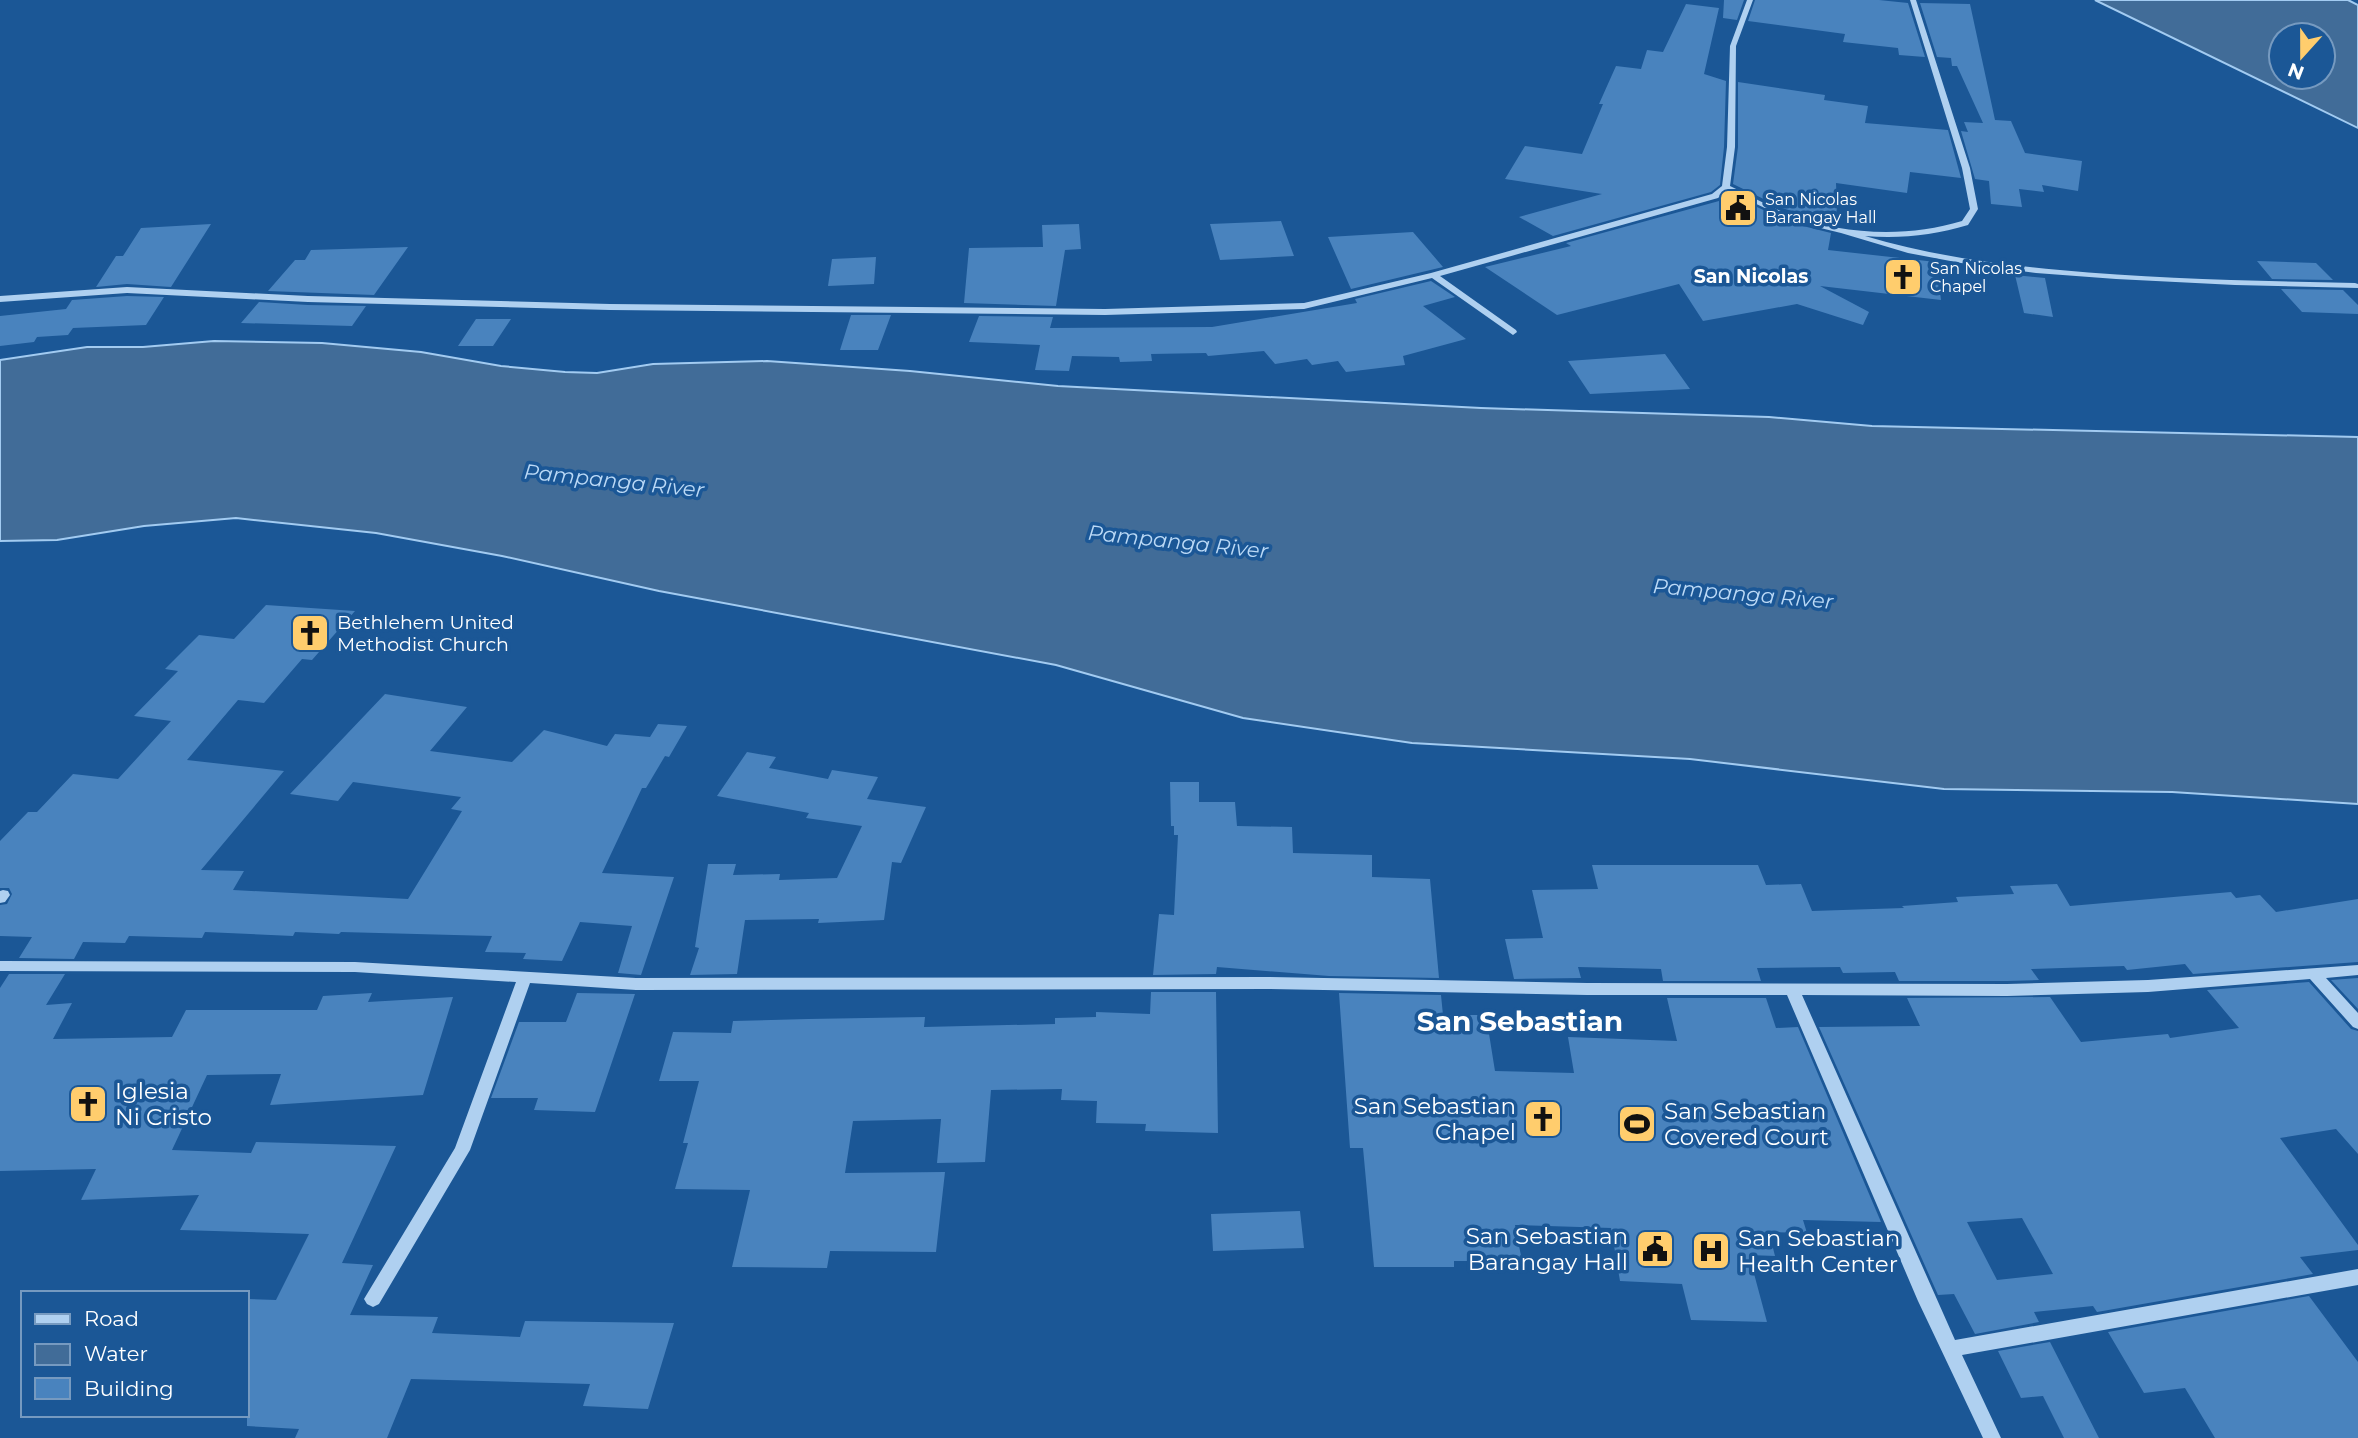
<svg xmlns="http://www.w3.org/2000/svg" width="2358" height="1438" font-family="Montserrat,sans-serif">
  <rect width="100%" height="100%" fill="#1b5796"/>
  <path fill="#416c98" stroke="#a2cbf1" stroke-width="2" fill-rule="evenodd" d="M2095 0H2348L2358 5V128ZM2281 35H2323V77H2281Z
    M214 341 322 343 421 352 501 366 565 372 597 373 653 364 767 361 910 371 1058 386 1481 408 1769 417 1872 426 2358 437V804L2172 792 1944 789 1690 759 1412 743 1243 718 1056 665 659 591 502 556 376 533 236 518 144 526 57 540 0 541V360L87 347H143Z"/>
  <path fill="#4983be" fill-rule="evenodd" d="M1724 0H1744L1737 20 1723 18Z
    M1755 0H1879L1908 3 1925 57 1899 55 1898 48 1843 42 1845 34 1748 21Z
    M1920 3 1970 4 1995 120 2011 121 2025 153 2082 161 2078 191 2042 185 2044 192 2019 189 2022 207 1991 204 1989 181 1975 179 1961 131 1968 132 1964 122 1983 123 1957 66H1952L1951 58 1937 57Z
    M1686 4 1719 8 1704 74 1726 81 1724 147 1720 185 1711 192 1553 236 1519 217 1602 194 1505 179 1525 146 1582 154 1603 104H1599L1616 66 1641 69 1647 50 1663 52Z
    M1738 82 1825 95 1824 100 1868 106 1865 123 1948 130 1961 178 1910 172 1907 193 1836 183 1837 208 1834 224 1782 208 1733 184 1738 147Z
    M1727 193 1791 223 1831 233 1828 250 1936 262 1941 300 1820 286 1869 312 1863 325 1797 304 1703 321 1679 284 1557 315 1485 267 1571 246 1566 243 1719 201Z
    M1281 221 1294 256 1220 260 1210 224Z
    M211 224 171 287 127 284 96 287 116 256H123L141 228Z
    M1079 224 1081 249 1065 250 1056 306 964 303 969 248 1043 247 1042 225Z
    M1413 232 1443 267 1351 289 1328 237Z
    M408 247 374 295 268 291 295 260H305L311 250Z
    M876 257 874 284 828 286 832 259Z
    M2257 261 2316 263 2333 280 2272 279Z
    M2015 275 2045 278 2053 317 2024 313Z
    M1431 281 1455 297 1423 306 1466 339 1403 356 1405 365 1346 372 1338 361 1312 365 1307 359 1275 364 1264 351 1208 356 1206 353 1151 354 1152 361 1120 362 1119 357 1072 356 1069 371 1035 370 1040 345 969 342 979 316 1053 317 1050 328 1212 327 1357 303 1355 299Z
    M2281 289 2343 290 2358 305V314L2302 312Z
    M127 296 164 297 146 325 73 328 68 335 37 337 34 342 0 346V316L66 309 72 300Z
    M259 302 308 305 366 306 352 326 241 323Z
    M851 315H891L878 350H840Z
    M476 319H511L493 346H458Z
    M1665 354 1690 389 1590 394 1568 361Z
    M266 605 355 611 312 660 302 659 264 703 238 700 187 760 284 771 201 870 244 871 233 890 408 899 462 811 451 809 461 797 353 782 338 801 290 794 385 694 467 707 430 751 512 762 544 730 607 746 615 734 650 737 658 724 687 726 669 757 665 756 646 788H642L602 873 674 877 641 975 618 973 632 926 580 922 562 961 523 959 526 953 485 952 492 936 341 932 339 934 295 932 293 936 205 932 202 938 129 936 125 943 83 942 74 959 19 958 32 937 0 936V905L7 904 12 894 9 888H0V841L28 812H37L73 774 118 779 171 721 134 716 178 671 165 669 199 635 234 639Z
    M747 752 776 757 769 768 828 779 832 770 878 777 867 799 926 807 901 863 892 862 884 920 818 923 819 919 745 920 737 974 690 975 699 948 695 947 708 864H736L733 875 780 874 779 880 837 878 862 826 806 818 809 813 717 796Z
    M1170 782H1199V802H1235L1237 826 1292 827 1293 853 1372 855V877L1430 879 1439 978 1329 976 1217 967 1216 974 1153 975 1159 914 1174 915 1178 835H1174V826H1171Z
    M1592 865H1758L1766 885 1801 884 1812 911 1904 908 1902 906 1958 902 1956 897 2014 894 2010 886 2057 884 2070 906 2231 892 2236 898 2260 895 2276 912 2358 899V962L2193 974 2185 964 2127 970 2124 966 2031 969 2039 980 2007 981H1899L1895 972 1843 973 1840 967 1757 968 1761 981H1663L1661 969 1578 967 1581 978 1514 979 1505 939 1543 938 1532 890 1598 889Z
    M9 974H65L46 1005 72 1003 53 1039 172 1037 186 1010H317L323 996 372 993 368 1002 453 997 423 1095 270 1105 281 1074 207 1075 172 1150 251 1153 256 1142 396 1146 342 1263 373 1265 350 1315 438 1317 432 1333 520 1337 525 1321 674 1323 648 1409 583 1406 590 1384 411 1379 387 1438H295L299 1429 247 1426V1299L276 1300 309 1234 180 1230 199 1195 81 1200 96 1169 0 1171V988Z
    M2358 978V1009L2331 980Z
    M2309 982 2351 1029 2358 1031V1154L2336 1129 2280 1138 2358 1245V1250L2300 1257 2313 1274 2097 1312 2093 1306 2034 1312 2039 1322 1975 1334 1954 1294 1938 1295 1819 1027 1920 1026 1907 998 2050 997 2081 1042 2168 1034 2170 1038 2239 1028 2207 990ZM2022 1218 2053 1274 1997 1280 1967 1222Z
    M1151 992H1216L1218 1133 1145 1131 1146 1124 1096 1123 1097 1101 1061 1100 1062 1089 991 1090 985 1162 937 1163 941 1119 853 1121 845 1173 945 1172 936 1252 830 1251 827 1268 732 1267 750 1190 675 1189 688 1143H683L699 1081H659L673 1032 731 1033 733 1021 808 1019 925 1017 924 1027 1055 1024V1018L1096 1017V1012L1150 1014Z
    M577 993 635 994 595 1112 534 1110 538 1098H491L519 1022H566Z
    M1339 993 1441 995 1443 1015H1486L1495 1071 1574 1073 1568 1037 1677 1041 1667 998H1766L1776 1028 1798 1027 1881 1222 1803 1220 1807 1233 1769 1232 1775 1256 1749 1255 1767 1322 1691 1320 1682 1284 1620 1281 1611 1228 1515 1225 1522 1261H1454V1267H1374L1363 1148H1350Z
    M1300 1211 1304 1248 1213 1251 1211 1214Z
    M2309 1296 2358 1362V1438H2215L2185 1388 2144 1393 2108 1332Z
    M2050 1342 2099 1438H2064L2043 1396 2021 1398 1998 1351Z"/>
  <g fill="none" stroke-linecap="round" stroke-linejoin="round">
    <path fill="#afd0f0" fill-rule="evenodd" d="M1747 0H1753L1736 46 1735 147 1730 186C1749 195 1768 206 1788 214 1843 235 1906 238 1962 221L1970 209 1962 168 1910 0H1916L1970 168 1978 209 1968 225C1934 235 1901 239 1865 236 1929 255 1994 264 2060 270 2158 279 2257 281 2355 283L2358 284V288L2235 285 2116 279 2036 273 1961 263 1908 253 1841 233 1792 221 1727 190 1718 198 1440 276 1516 330 1517 332 1513 335 1432 278 1304 309 1105 315 610 310 308 302 127 293 0 302V296L127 287 308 296 610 304 1105 309 1304 303 1431 273 1712 194 1722 186 1727 147 1730 46Z
      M3 890 8 891 10 895 5 902 0 903V891Z
      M0 961 355 962 636 978 1267 977 1587 983 2007 984 2148 980 2358 965V975L2326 978 2358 1013V1029L2353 1027 2310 979 2148 992 2007 996 1802 995 1955 1340 2358 1269V1285L1962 1355 2001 1438H1983L1918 1301 1787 995H1587L1267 989 636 990 530 983 470 1150 379 1304 373 1307 367 1304 364 1299 455 1148 516 982 355 972 0 971Z"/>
  </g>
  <defs>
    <symbol id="civic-square" viewBox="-11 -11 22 22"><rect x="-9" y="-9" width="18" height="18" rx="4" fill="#ffcd6d" stroke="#1b5796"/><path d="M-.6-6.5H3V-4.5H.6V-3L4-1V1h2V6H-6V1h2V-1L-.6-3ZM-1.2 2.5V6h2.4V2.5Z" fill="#111"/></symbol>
    <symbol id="church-square" viewBox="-11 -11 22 22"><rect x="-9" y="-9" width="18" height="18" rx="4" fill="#ffcd6d" stroke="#1b5796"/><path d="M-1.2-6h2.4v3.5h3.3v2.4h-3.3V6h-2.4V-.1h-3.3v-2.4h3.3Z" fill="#111"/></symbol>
    <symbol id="stadium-square" viewBox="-11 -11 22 22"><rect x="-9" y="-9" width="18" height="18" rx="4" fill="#ffcd6d" stroke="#1b5796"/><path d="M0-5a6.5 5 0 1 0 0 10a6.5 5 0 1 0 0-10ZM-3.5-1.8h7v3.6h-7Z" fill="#111"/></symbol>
    <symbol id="hospital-square" viewBox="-11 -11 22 22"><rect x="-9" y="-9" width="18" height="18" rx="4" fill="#ffcd6d" stroke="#1b5796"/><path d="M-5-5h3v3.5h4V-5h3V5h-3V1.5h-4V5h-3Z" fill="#111"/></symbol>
  </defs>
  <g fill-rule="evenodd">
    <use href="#civic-square" x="1716" y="186" width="44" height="44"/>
    <use href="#church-square" x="1881" y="255" width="44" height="44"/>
    <use href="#church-square" x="288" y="611" width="44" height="44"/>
    <use href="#church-square" x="66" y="1082" width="44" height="44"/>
    <use href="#church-square" x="1521" y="1097" width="44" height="44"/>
    <use href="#stadium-square" x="1615" y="1102" width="44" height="44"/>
    <use href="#civic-square" x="1633" y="1227" width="44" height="44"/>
    <use href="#hospital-square" x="1689" y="1229" width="44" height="44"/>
  </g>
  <g text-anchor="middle" stroke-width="7" stroke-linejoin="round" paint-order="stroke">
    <g font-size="16" fill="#fff" stroke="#1b5796" text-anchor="start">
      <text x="1765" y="205">San Nicolas<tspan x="1765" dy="18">Barangay Hall</tspan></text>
      <text x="1930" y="274">San Nicolas<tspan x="1930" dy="18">Chapel</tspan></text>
    </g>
    <g font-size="19" font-weight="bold" fill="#fff" stroke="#1b5796">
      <text x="1751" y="283">San Nicolas</text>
    </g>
    <g font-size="19" fill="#fff" stroke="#1b5796" text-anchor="start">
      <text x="337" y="629">Bethlehem United<tspan x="337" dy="22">Methodist Church</tspan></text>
    </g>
    <g font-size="21" font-style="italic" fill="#bbd9f6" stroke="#1b5796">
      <text transform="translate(614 481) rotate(6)" y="7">Pampanga River</text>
      <text transform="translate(1178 542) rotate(6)" y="7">Pampanga River</text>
      <text transform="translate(1743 594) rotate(5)" y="7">Pampanga River</text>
    </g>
    <g font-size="23" fill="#fff" stroke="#1b5796" text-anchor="start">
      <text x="115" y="1099">Iglesia<tspan x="115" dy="26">Ni Cristo</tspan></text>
      <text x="1516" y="1114" text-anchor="end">San Sebastian<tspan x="1516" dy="26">Chapel</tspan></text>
      <text x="1664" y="1119">San Sebastian<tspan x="1664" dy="26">Covered Court</tspan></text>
      <text x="1628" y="1244" text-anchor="end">San Sebastian<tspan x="1628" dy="26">Barangay Hall</tspan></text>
      <text x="1738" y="1246">San Sebastian<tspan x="1738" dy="26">Health Center</tspan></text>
    </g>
    <g font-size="28" font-weight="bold" fill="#fff" stroke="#1b5796">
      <text x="1520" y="1031">San Sebastian</text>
    </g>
  </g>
  <rect x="21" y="1291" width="228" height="126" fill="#1b5796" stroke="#769ac0" stroke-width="2"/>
  <rect x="35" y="1314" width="35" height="10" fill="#afd0f0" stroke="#769ac0" stroke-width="2"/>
  <text x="84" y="1326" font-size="21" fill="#ffffff">Road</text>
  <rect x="35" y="1344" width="35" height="21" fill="#416c98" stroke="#769ac0" stroke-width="2"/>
  <text x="84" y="1361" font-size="21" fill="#ffffff">Water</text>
  <rect x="35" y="1378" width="35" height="21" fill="#4983be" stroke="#769ac0" stroke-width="2"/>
  <text x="84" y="1396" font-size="21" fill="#ffffff">Building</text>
  <g transform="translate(2302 56) rotate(201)"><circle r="33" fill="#1b5796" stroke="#769ac0" stroke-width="2"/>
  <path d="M0-5L12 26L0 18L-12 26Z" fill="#ffcd6d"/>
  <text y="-10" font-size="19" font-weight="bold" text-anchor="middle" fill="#ffffff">N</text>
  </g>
</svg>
